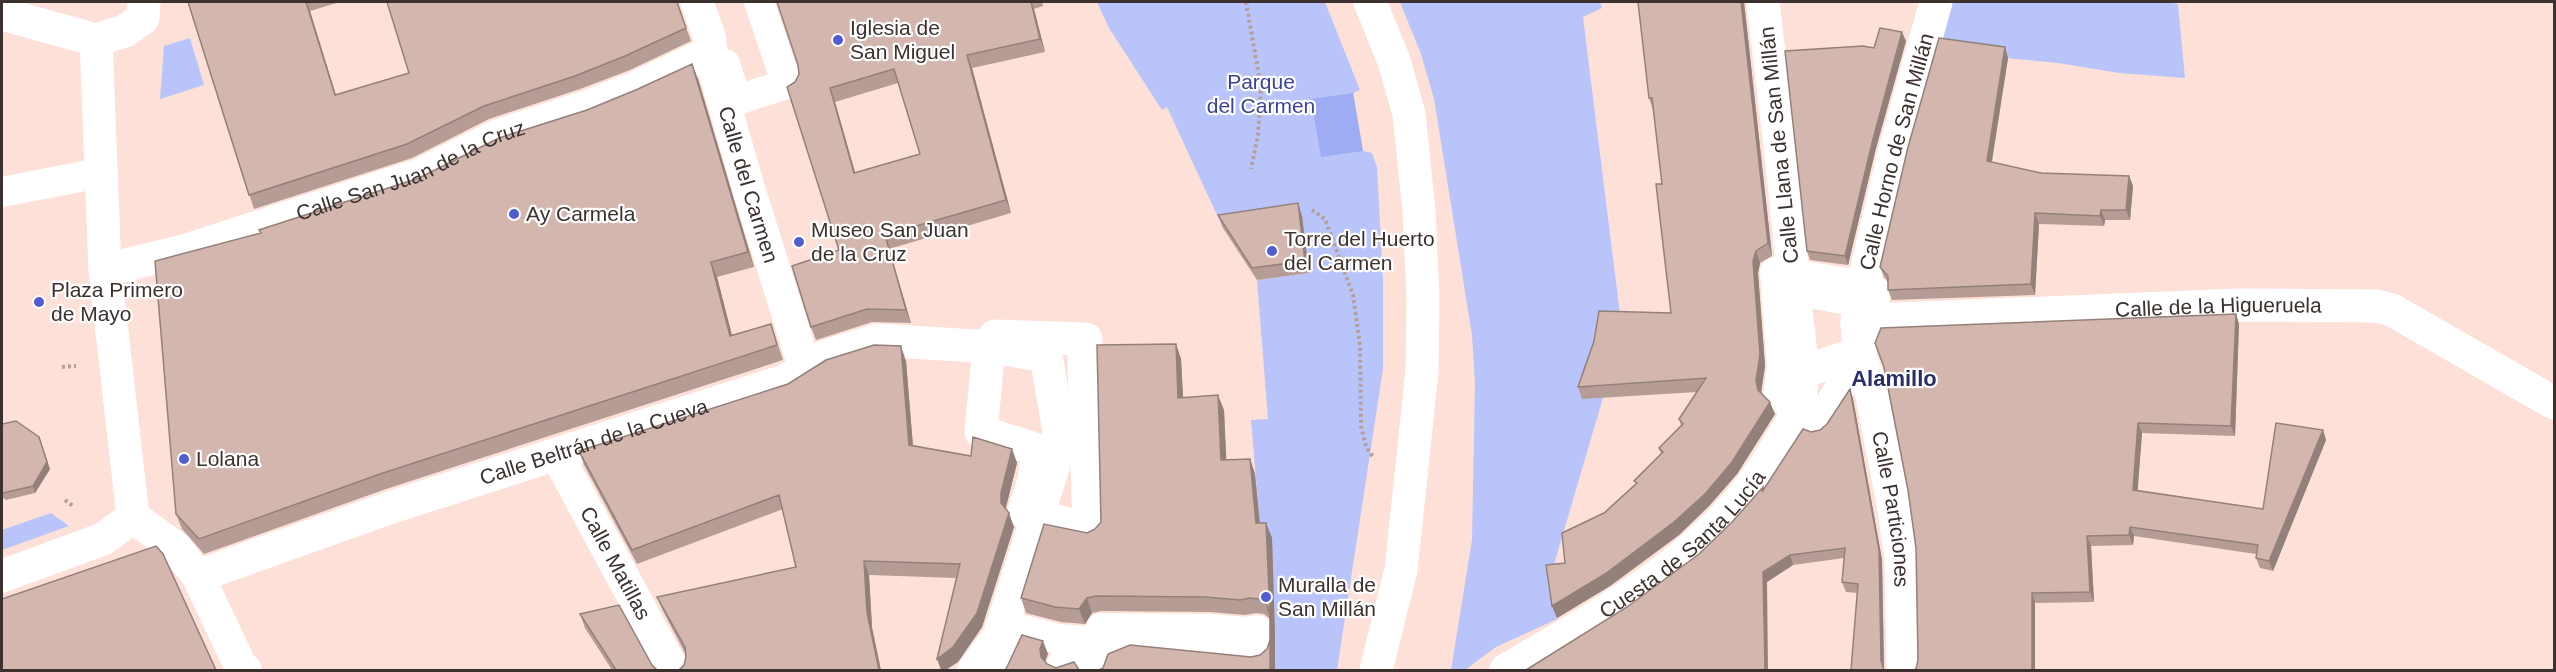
<svg xmlns="http://www.w3.org/2000/svg" width="2556" height="672" font-family="Arial,sans-serif">
  <rect width="100%" height="100%" fill="#fde0d8"/>
  <path fill="#b9c5fa" d="M1097 2H1325L1360 90 1353 93 1363 151 1372 153 1377 167 1383 279V369L1337 670H1275V635L1261 538 1251 420 1268 419 1257 280 1309 273 1223 228 1167 107 1162 110 1109 28Z
    M1400 2H1600L1602 8 1583 17 1621 322 1603 398 1550 578 1557 619 1496 647 1465 670H1451L1472 540 1475 383 1472 335 1434 99 1421 54Z
    M1950 2H2165L2178 4 2185 78 2119 73 2058 63 1976 55 1937 47Z
    M190 38 204 85 160 99 164 46Z
    M51 513 69 526 2 550V530Z"/>
  <path fill="#9dacf3" d="M1353 93 1363 151 1321 157 1311 99Z"/>
  <g fill="none" stroke-linecap="round" stroke-linejoin="round">
    <path stroke="#b59f99" stroke-width="4" stroke-dasharray="3 3" stroke-linecap="butt" d="M1246 2 1261 87 1258 136 1251 169
      M1312 210 1325 219 1353 295 1360 345 1361 426 1366 447 1373 457
      M62 367 76 366
      M65 500 73 506"/>
    <path stroke="#fff" stroke-width="30" d="M725 64 737 100 787 84 759 2
      M2 192 100 173
      M1775 272 1850 283 1876 292 1868 335 1850 373 1816 425 1778 395 1782 367Z
      M1062 664 1107 645
      M1000 670 1016 628 1058 639 1101 642V628L1210 629 1246 632 1258 630V653L1132 641 1097 656 1095 670"/>
    <g stroke="#fff" stroke-width="33">
      <path id="s1" d="M697 2 709 36 713 65 749 190 805 368"/>
      <path d="M1370 2 1394 61 1409 114 1419 211 1423 298 1422 371 1401 570 1376 670"/>
      <path d="M2 14 96 40"/>
      <path id="s2" d="M105 270 187 250 419 175 497 136 586 107 637 87 711 52"/>
      <path d="M1794 288 1859 301 1857 323 1859 353 1802 372"/>
      <path id="s3" d="M1859 301 1894 153 1936 2"/>
      <path id="s4" d="M1857 323 1870 320 2238 305 2376 306 2392 310 2554 403"/>
      <path d="M995 336 1086 339 1084 360 1089 530 1024 512 1034 480 1038 450 981 432 988 358Z"/>
      <path id="s5" d="M1859 353 1869 381 1893 504 1901 558 1903 670"/>
      <path id="s6" d="M557 455 673 670"/>
      <path d="M133 517 176 548 198 576 240 665 245 670"/>
      <path d="M2 576 103 539 133 517 105 270 96 40 125 31 143 18 144 2"/>
      <path id="s7" d="M198 576 392 507 787 380 823 357 877 340 992 347 1046 356 1061 443 999 636 974 670"/>
      <path id="s8" d="M1506 670C1606 611 1717 553 1776 448 1783 436 1794 422 1798 408 1807 370 1797 329 1794 291 1787 194 1774 98 1763 2"/>
    </g>
  </g>
  <path fill="#b59d96" fill-rule="evenodd" d="M188 2H340L310 11 336 95 679 8 691 41 630 70 580 89 489 119 412 158 254 209Z
    M777 2H1042L1043 6 1034 9 1045 52 972 68 1011 213 889 249 911 323 872 322 816 340 811 327 839 250 795 82 799 74 798 65ZM898 83 920 154 855 173 835 102Z
    M1744 2 1772 256 1760 263 1758 273 1765 366 1761 393 1775 414 1737 474 1709 506 1679 535 1610 586 1557 618 1552 606 1565 563 1604 513 1636 485 1634 481 1661 454 1659 448 1681 425 1679 419 1697 392 1582 399 1578 387 1671 313 1662 184 1653 110 1649 98Z
    M1906 41 1876 148 1848 265 1810 260 1807 251 1874 48Z
    M2005 47 2008 58 1992 162 2041 173 2129 176 2133 186 2130 220H2105L2104 226 2039 224 2035 295 1892 300 1888 290V282L1884 277 1880 267Z
    M692 64 698 79 754 267 717 277 732 336 771 324 783 360 386 489 204 554 182 529 176 514 261 233 419 178 638 89Z
    M1218 215 1302 216 1309 273 1257 280 1223 228Z
    M2236 314 2239 324 2235 436 2142 433 2137 490 2263 509 2323 430 2326 440 2273 571 2260 568 2256 558V554L2134 536 2133 545 2091 546 2094 602 2035 603V670H1914Z
    M1176 344 1181 359 1183 398 1224 410 1226 460 1250 459 1255 474 1260 523H1266L1272 538 1275 635V670L1251 657 1260 655 1267 649 1270 640V619L1264 614 1256 613 1245 615 1210 612 1101 611 1092 613 1085 624 1061 622 1026 613 1021 598 1087 533 1095 529 1101 522Z
    M906 361 913 446 971 456 1012 449 1017 463 1006 507V509L1014 527 982 627 958 662 956 578 869 575 872 627 684 665 686 657V655L663 611 657 597 796 567 783 509 637 564 584 465 579 451Z
    M1850 389 1853 399 1882 560 1884 670 1857 593 1846 592 1842 582 1844 558 1793 565 1767 582 1627 607 1699 554 1732 522 1763 487 1764 490 1811 432 1820 430 1827 424Z
    M2 424 50 469 35 493 6 500 2 497Z
    M580 614 652 665 657 670H612L585 628Z"/>
  <path fill="#94807a" d="M306 2 310 11 340 109 335 95Z
    M1031 2 1034 9 1045 52 1040 39Z
    M1741 2H1744L1772 256 1768 243Z
    M1902 32 1906 41 1876 148 1848 265 1845 256 1873 139Z
    M2005 47 2008 58 1990 172 1987 161Z
    M967 55 972 68 1011 213 1006 200Z
    M692 64 698 79 754 267 748 252Z
    M830 88 835 102 859 186 854 173Z
    M2129 176 2133 186 2130 220 2126 210Z
    M1298 203 1302 216 1309 273 1305 261Z
    M2101 210 2105 220 2104 226 2100 216Z
    M2035 213 2039 224 2035 295 2031 284Z
    M885 235 889 249 911 323 906 310Z
    M1756 251 1760 263 1758 273 1765 366 1761 393 1758 390 1756 381 1753 261Z
    M711 262 717 277 736 351 730 336Z
    M2236 314 2239 324 2235 436 2231 426Z
    M1176 344 1181 359 1184 413 1178 398Z
    M901 346 906 361 914 459 909 445Z
    M1850 389 1853 399 1882 560 1884 670 1881 661Z
    M1218 395 1224 410 1227 475 1221 460Z
    M1770 402 1775 414 1737 474 1709 506 1679 535 1610 586 1557 618 1552 606Z
    M2138 423 2142 433 2137 500 2133 490Z
    M2323 430 2326 440 2273 571 2269 561Z
    M39 437 50 469 35 493 33 486Z
    M1012 449 1017 463 1006 507V517L1001 503V493Z
    M1250 459 1255 474 1261 538 1256 523Z
    M1009 513 1014 527 982 627 958 662 946 670H941L937 659Z
    M1266 523 1272 538 1275 635V670H1270V616Z
    M2130 527 2134 536 2133 545 2129 535Z
    M2087 536 2091 546 2094 602 2090 592Z
    M1790 555 1793 565 1767 582 1768 670H1765L1763 572Z
    M864 561 869 575 872 627 881 670H879L867 613Z
    M2032 593 2035 603V670H2032Z
    M1087 598 1092 613 1085 624 1079 609Z
    M1043 641 1048 654 1045 662 1041 657 1040 649Z"/>
  <path fill="#d3b7af" stroke="#94807a" stroke-width="1.5" fill-rule="evenodd" d="M188 2H306L335 95 409 73 387 2H677L686 28 625 56 575 76 484 106 407 144 249 195Z
    M777 2H1031L1040 39 967 55 1006 200 885 235 906 310 867 309 811 327 792 266 839 250 787 87 795 82 799 74 798 65ZM894 69 920 154 854 173 830 88Z
    M1638 2H1741L1768 243 1756 251 1753 261 1760 354 1756 381 1758 390 1770 402 1732 462 1705 494 1674 522 1605 574 1552 606 1546 565 1565 563 1562 533 1604 513 1637 483 1634 481 1663 452 1659 448 1683 424 1679 419 1706 378 1578 387 1594 341 1599 311 1671 313 1656 184H1662L1652 98H1649Z
    M1880 28 1902 32 1873 139 1845 256 1807 251 1785 51 1863 46 1874 48Z
    M1939 38 2005 47 1987 161 2041 173 2129 176 2126 210H2101L2100 216 2035 213 2031 284 1888 290V276L1880 267 1908 147Z
    M692 64 748 252 711 262 730 336 771 324 777 345 380 474 199 539 176 514 155 261 261 233 259 230 419 178 499 138 587 110 638 89Z
    M1298 203 1305 261 1252 268 1218 215Z
    M2236 314 2231 426 2138 423 2133 490 2263 509 2276 423 2323 430 2269 561 2256 558 2258 545 2130 527 2129 535 2087 536 2090 592 2032 593V670H1914L1916 669 1918 660 1916 548 1908 490 1884 367 1875 343 1881 328Z
    M1176 344 1178 398 1218 395 1221 460 1250 459 1256 523H1266L1270 615 1267 605 1259 599 1250 598 1240 600 1205 597 1096 596 1087 598 1079 609 1055 607 1021 598 1044 524 1087 533 1095 529 1101 522 1097 345Z
    M874 345 901 346 909 445 971 456 973 437 1012 449 1001 493V503L1009 513 977 613 953 647 937 659 960 564 864 561 867 613 879 670H679L684 665 686 657 685 647 657 597 796 567 779 495 632 550 579 451 788 384 826 360Z
    M1850 389 1879 550 1881 661 1884 670H1851L1858 584 1842 582 1845 548 1790 555 1763 572 1765 670H1526L1627 607 1699 554 1732 522 1763 487 1762 492 1803 429 1811 432 1820 430 1827 424Z
    M16 421 39 437 47 462 33 486 3 493 2 492V424Z
    M156 546 163 554 216 670H231H2V599Z
    M619 605 652 665 657 670H616L580 614Z
    M1270 616V670H1099L1103 668 1108 654 1130 645 1251 657 1260 655 1267 649 1270 640Z
    M1022 635 1043 641 1040 649 1041 657 1047 664 1056 668 1074 662 1079 670H1081H1004L1006 669Z"/>
  <g fill="#515cd2" stroke="#fff" stroke-width="2">
    <circle cx="838" cy="40" r="6"/>
    <circle cx="514" cy="214" r="6"/>
    <circle cx="799" cy="242" r="6"/>
    <circle cx="1272" cy="251" r="6"/>
    <circle cx="39" cy="302" r="6"/>
    <circle cx="184" cy="459" r="6"/>
    <circle cx="1266" cy="597" r="6"/>
  </g>
  <g text-anchor="middle" stroke-width="4.5" stroke-linejoin="round" paint-order="stroke">
    <g font-size="21" fill="#3c312e" stroke="#fff" text-anchor="start">
      <text x="850" y="35">Iglesia de<tspan x="850" dy="24">San Miguel</tspan></text>
      <text x="526" y="221">Ay Carmela</text>
      <text x="811" y="237">Museo San Juan<tspan x="811" dy="24">de la Cruz</tspan></text>
      <text x="1284" y="246">Torre del Huerto<tspan x="1284" dy="24">del Carmen</tspan></text>
      <text x="51" y="297">Plaza Primero<tspan x="51" dy="24">de Mayo</tspan></text>
      <text x="196" y="466">Lolana</text>
      <text x="1278" y="592">Muralla de<tspan x="1278" dy="24">San Millán</tspan></text>
    </g>
    <g font-size="21" fill="#3a4395" stroke="#fff">
      <text x="1261" y="89">Parque<tspan x="1261" dy="24">del Carmen</tspan></text>
    </g>
    <g font-size="21" fill="#3c312e" stroke="#fff">
      <text transform="translate(1779 145) rotate(-96)" y="7">Calle Llana de San Millán</text>
      <text dy="7" stroke="none"><textPath href="#s3" startOffset="154">Calle Horno de San Millán</textPath></text>
      <text dy="7" stroke="none"><textPath href="#s2" startOffset="322">Calle San Juan de la Cruz</textPath></text>
      <text dy="7" stroke="none"><textPath href="#s1" startOffset="190">Calle del Carmen</textPath></text>
      <text dy="7" stroke="none"><textPath href="#s4" startOffset="362">Calle de la Higueruela</textPath></text>
      <text dy="7" stroke="none"><textPath href="#s7" startOffset="418">Calle Beltrán de la Cueva</textPath></text>
      <text dy="7" stroke="none"><textPath href="#s5" startOffset="160">Calle Particiones</textPath></text>
      <text dy="7" stroke="none"><textPath href="#s8" startOffset="218">Cuesta de Santa Lucía</textPath></text>
      <text dy="7" stroke="none"><textPath href="#s6" startOffset="123">Calle Matillas</textPath></text>
    </g>
    <g font-size="22" font-weight="bold" fill="#282f68" stroke="#fff">
      <text x="1894" y="386">Alamillo</text>
    </g>
  </g>
  <rect width="2556" height="672" fill="none" stroke="#3c312e" stroke-width="6"/>
</svg>
